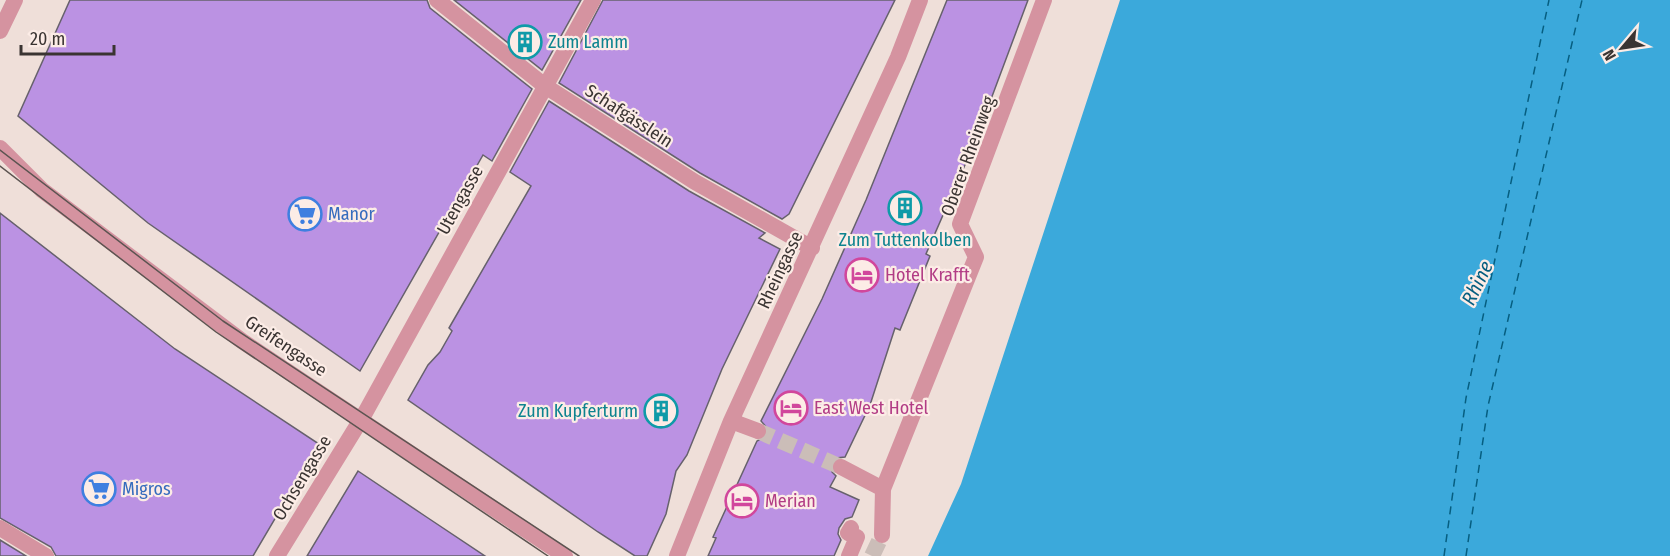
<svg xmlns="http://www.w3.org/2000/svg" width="1670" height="556" font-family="'Fira Sans Condensed',sans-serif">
  <rect width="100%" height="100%" fill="#efdfd9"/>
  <path fill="#3ba9db" d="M1120 0H1670V556H928L961 484Z"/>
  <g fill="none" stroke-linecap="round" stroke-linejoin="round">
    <path stroke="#065e80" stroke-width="1.5" stroke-dasharray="8 6" stroke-linecap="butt" d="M1444 556 1466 398 1549 0
      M1466 556 1488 406 1582 0"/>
  </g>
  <path fill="#bb92e3" stroke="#66616c" stroke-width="1.5" d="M70 0H427L430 8 532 89 492 161 483 155 360 371 148 223 18 116Z
    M454 0H581L542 70Z
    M603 0H895L789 214 782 219 700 173 559 83Z
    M947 0H1028L975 142 926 254 930 256 900 330 895 328 870 405 845 457 836 458 831 463 832 472 836 476 830 487 859 500 852 517 845 519 839 528 838 534 841 540 834 556H708L716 538 713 537 757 441 768 435V429L761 421 822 299 866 200Z
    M549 101 689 191 765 233 759 238 780 249 722 369 687 455 676 471 666 514 647 556H635L598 532 408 400 428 365 440 352 452 331 449 328 531 186 510 172Z
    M0 213 175 349 319 444 253 556H56L51 547 0 518Z
    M358 471 425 516 485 556H307Z
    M0 540 26 556H0Z"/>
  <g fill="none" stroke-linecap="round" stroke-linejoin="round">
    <path stroke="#cbbdb8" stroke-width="16" stroke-dasharray="16 8" stroke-linecap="butt" d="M758 431 841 467
      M872 556 882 535"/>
    <path stroke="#d593a0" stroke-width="16" d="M849 556 857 537 848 533 851 528"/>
    <path stroke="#d593a0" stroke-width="16" d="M437 0 545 86 695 182 812 248
      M0 31 15 0
      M0 148 42 190 242 341 565 556
      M731 421 758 431
      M841 467 883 489
      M0 528 46 556
      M882 535 883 489 976 257 960 224 1044 0
      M277 556 365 413 593 0
      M677 556 731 421 898 57 920 0"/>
    <path stroke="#5c5451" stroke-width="1.5" d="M0 150 223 321 579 556
      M0 166 216 332 548 556"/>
  </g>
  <defs>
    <symbol id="building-ring" viewBox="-11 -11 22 22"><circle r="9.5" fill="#fcece6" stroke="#0f9aa8" stroke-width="1.5"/><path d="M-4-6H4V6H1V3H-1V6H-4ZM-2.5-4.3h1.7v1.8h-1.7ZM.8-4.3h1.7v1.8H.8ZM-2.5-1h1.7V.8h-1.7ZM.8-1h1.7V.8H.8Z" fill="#0f9aa8"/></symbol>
    <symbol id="supermarket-ring" viewBox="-11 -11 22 22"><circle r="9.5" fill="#fcece6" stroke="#3f7fe0" stroke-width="1.5"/><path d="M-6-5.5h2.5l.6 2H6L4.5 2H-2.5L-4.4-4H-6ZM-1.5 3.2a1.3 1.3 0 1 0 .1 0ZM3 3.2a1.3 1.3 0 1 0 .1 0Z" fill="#3f7fe0"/></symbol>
    <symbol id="hotel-ring" viewBox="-11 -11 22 22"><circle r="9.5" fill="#fcece6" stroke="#d1479c" stroke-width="1.5"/><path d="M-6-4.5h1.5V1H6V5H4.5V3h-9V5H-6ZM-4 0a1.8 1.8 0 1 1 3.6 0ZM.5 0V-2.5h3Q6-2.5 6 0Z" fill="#d1479c"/></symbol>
  </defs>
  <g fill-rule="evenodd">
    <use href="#building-ring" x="506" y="23" width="38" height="38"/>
    <use href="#building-ring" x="886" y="189" width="38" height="38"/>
    <use href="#supermarket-ring" x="286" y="195" width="38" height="38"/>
    <use href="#hotel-ring" x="843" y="256" width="38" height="38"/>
    <use href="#hotel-ring" x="772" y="389" width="38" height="38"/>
    <use href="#building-ring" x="642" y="392" width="38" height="38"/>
    <use href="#supermarket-ring" x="80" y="470" width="38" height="38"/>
    <use href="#hotel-ring" x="723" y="482" width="38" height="38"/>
  </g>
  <g text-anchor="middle" stroke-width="4.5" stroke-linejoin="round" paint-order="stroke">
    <g font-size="18" fill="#0d838f" stroke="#fcece6" text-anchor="start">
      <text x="548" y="48">Zum Lamm</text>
      <text x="905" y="246" text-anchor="middle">Zum Tuttenkolben</text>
      <text x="638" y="417" text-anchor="end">Zum Kupferturm</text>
    </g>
    <g font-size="18" fill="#3a3432" stroke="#fcece6">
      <text transform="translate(629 116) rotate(33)" y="6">Schafgässlein</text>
      <text transform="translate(968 156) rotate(-70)" y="6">Oberer Rheinweg</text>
      <text transform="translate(460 200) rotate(-61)" y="6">Utengasse</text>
      <text transform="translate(780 270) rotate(-65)" y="6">Rheingasse</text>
      <text transform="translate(286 346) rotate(34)" y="6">Greifengasse</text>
      <text transform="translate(302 478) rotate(-59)" y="6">Ochsengasse</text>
    </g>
    <g font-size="18" fill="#366cbe" stroke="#fcece6" text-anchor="start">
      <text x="328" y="220">Manor</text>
      <text x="122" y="495">Migros</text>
    </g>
    <g font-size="18" fill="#b23c85" stroke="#fcece6" text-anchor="start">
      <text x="885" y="281">Hotel Krafft</text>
      <text x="814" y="414">East West Hotel</text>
      <text x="765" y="507">Merian</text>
    </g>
    <g font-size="20" font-style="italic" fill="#065e80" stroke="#fcece6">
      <text transform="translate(1477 283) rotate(-64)" y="7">Rhine</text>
    </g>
  </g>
  <g transform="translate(1622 48) rotate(241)" stroke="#fcece6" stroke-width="4.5" paint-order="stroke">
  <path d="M0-4.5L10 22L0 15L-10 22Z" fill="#3a3432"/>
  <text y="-9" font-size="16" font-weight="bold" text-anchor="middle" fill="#3a3432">N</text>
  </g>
  <path d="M21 45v9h93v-9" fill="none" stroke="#3a3432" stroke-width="3"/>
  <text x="30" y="45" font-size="18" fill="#3a3432" stroke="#fcece6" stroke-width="4.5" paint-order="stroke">20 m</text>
</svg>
